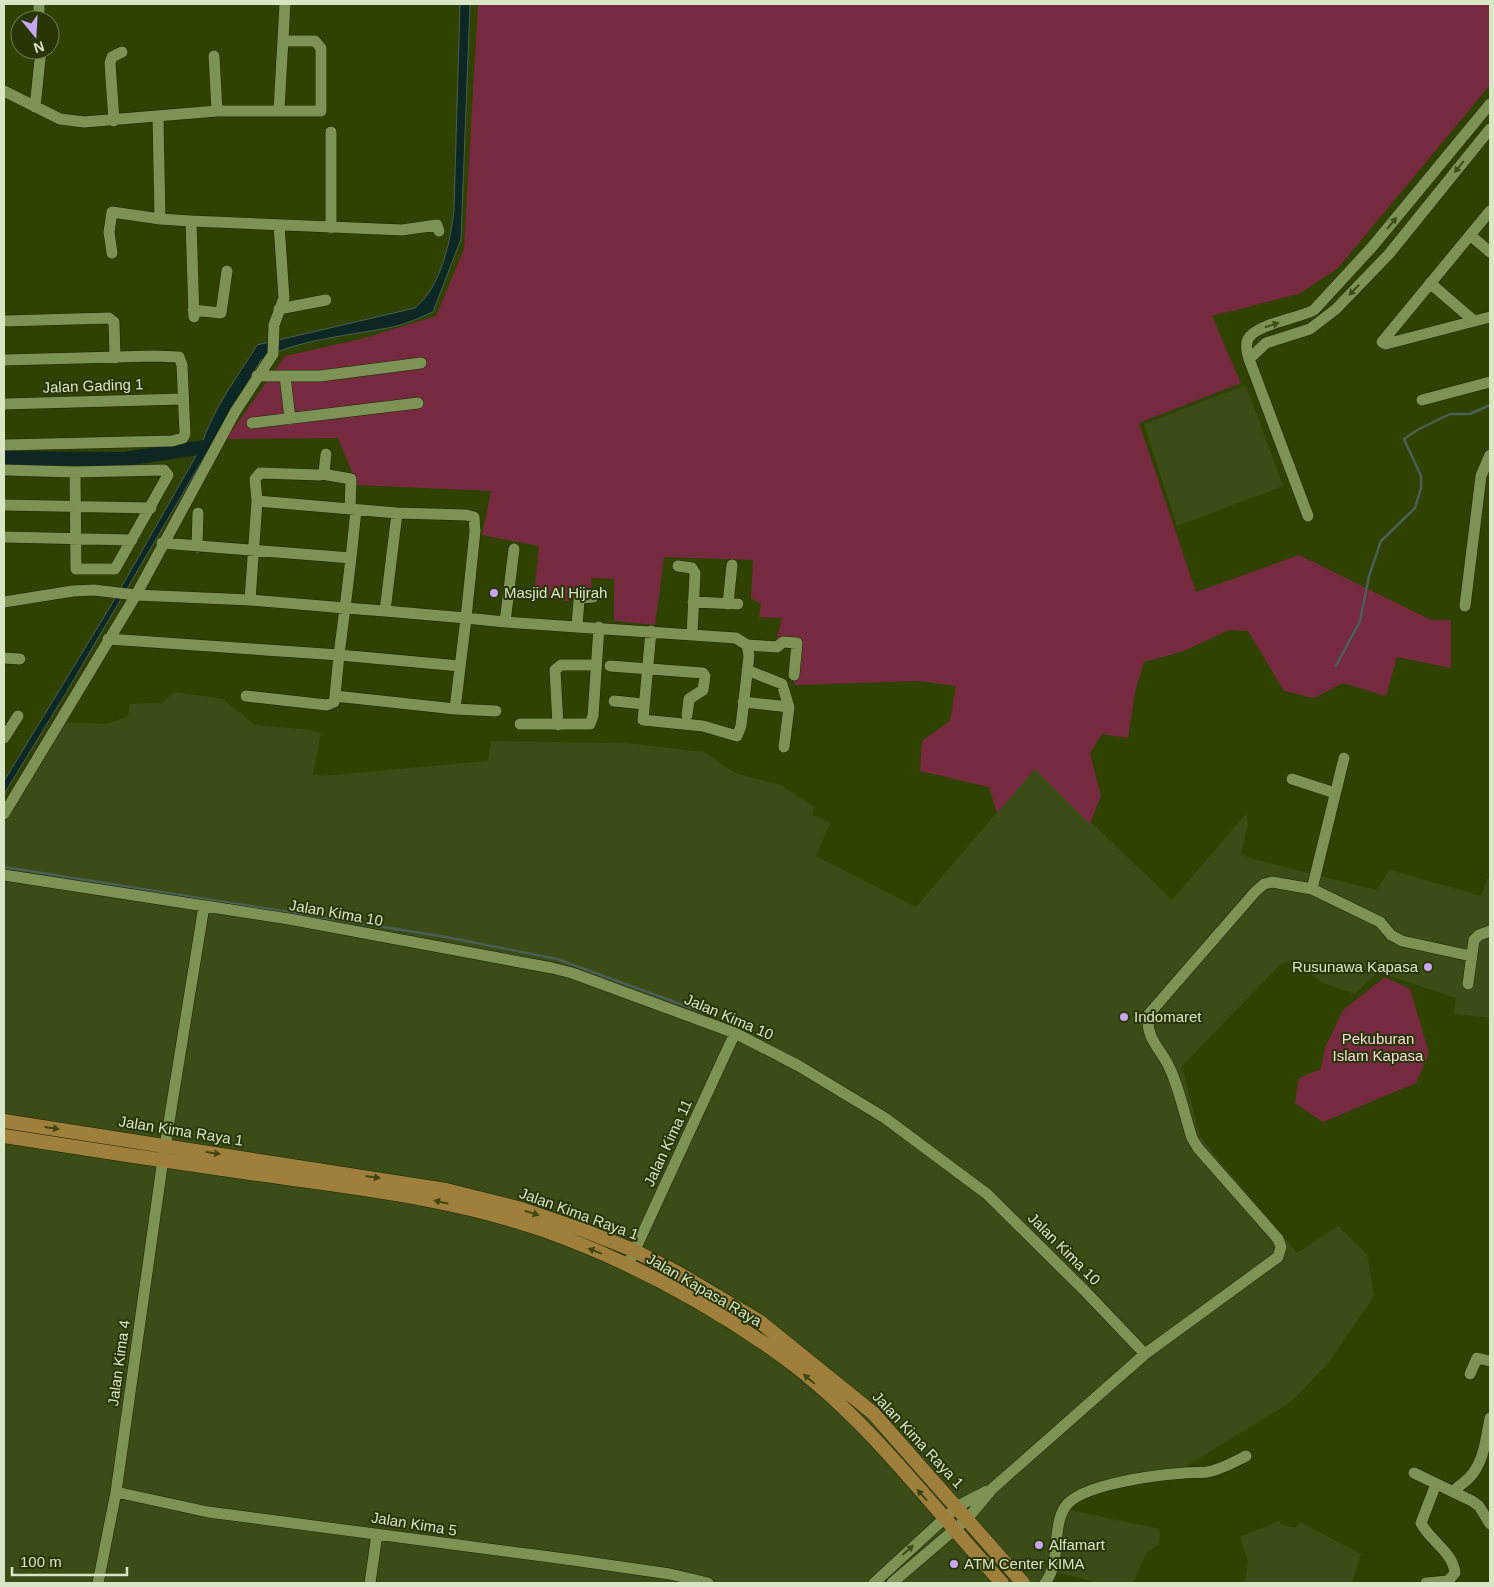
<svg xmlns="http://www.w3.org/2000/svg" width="1494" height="1587" font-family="Helvetica,sans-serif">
  <rect width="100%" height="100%" fill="#304200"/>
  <path fill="#3b4c16" d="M1246 385 1283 486 1177 526 1144 424Z
    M174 692 223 699 255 725 311 730 321 734 313 774 321 776 488 761 491 741 625 743 704 752 735 773 781 785 814 807 812 815 831 822 816 856 916 907 1035 768 1172 900 1246 814 1248 824 1241 854 1253 859 1376 890 1390 870 1481 896 1487 879H1490V1018L1454 1014 1456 998 1378 972 1355 994 1323 983 1294 962 1282 963 1182 1066 1200 1136 1218 1159 1297 1253 1338 1226 1367 1254 1374 1296 1330 1361 1291 1402 1183 1468 1087 1485 1069 1496 1070 1510 1160 1529 1159 1545 1147 1552 1133 1583H1098L1048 1570 1040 1583H4V824L63 722 107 724 128 716 130 704 162 703Z
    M1281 1520 1280 1524 1295 1528 1300 1522 1361 1554 1352 1583H1245L1248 1562 1240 1537Z"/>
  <path fill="#762a40" d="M478 4H1490V85L1338 268 1299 294 1212 316 1241 383 1139 423 1196 592 1299 555 1431 620H1451V668L1397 657 1386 696 1343 683 1314 698 1284 691 1248 631 1229 630 1184 651 1144 662 1135 692 1128 738 1102 734 1090 753 1101 796 1090 824 1035 769 997 813 989 787 920 771 922 741 950 721 956 686 919 681 794 685 799 644 775 645 782 618 759 617 761 604 751 598 753 560 664 557 655 625 614 621V579L591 578 592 591 568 601 534 596 539 546 482 535 491 491 357 485 338 438 226 439 285 356 365 338 436 316 464 249Z
    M1385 977 1410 989 1429 1053 1416 1083 1323 1122 1295 1103 1299 1078 1321 1069 1325 1048 1343 1010Z"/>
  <path fill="#0c2724" stroke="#4a6055" d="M460 4H470L461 239 433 312C421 317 409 323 397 326 357 335 295 339 261 360L63 698 4 794V781L110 607 201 447C212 409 237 378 257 345L415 308C441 287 451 240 454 209Z"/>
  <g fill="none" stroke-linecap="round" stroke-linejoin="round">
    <path stroke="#4a6055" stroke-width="2.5" d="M1336 666 1360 621 1369 576 1381 541 1415 508 1421 488V476L1404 439 1417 430 1450 414H1470L1490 405
      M4 867 446 937 557 959 702 1012"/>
    <path stroke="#0c2724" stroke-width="14" d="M4 458 124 459 205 447"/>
    <defs>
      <path id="minor" d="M39 20V4
        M214 56 217 111
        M4 91 60 119 84 122 217 111H321V48L315 41H284
        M35 107 41 50
        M279 110 285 4
        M158 117 160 219 191 221
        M114 121 110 63 112 57 122 52
        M331 132V228
        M1490 211 1382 342 1386 344 1490 317
        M1470 235 1490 252
        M112 253 109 232 112 212 160 219
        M1430 283 1474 321
        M279 309 326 300
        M193 310 221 313 227 271
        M194 317 191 221 402 230 437 225 439 231
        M4 321 109 318 114 322 115 358
        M1249 359 1266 343 1310 329 1336 309 1389 254 1490 129
        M4 360 154 356 179 357 182 365 185 434 183 438 172 441 4 445
        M257 376H320L421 363
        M285 376 290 419
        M1422 400 1490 382
        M4 404 182 399
        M252 423 418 403
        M4 470 75 472 164 470 168 475 115 569H76L75 472
        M322 474 351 479 350 509
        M257 501 255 479 260 473 320 475 324 472 326 454
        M4 505 151 508
        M1308 516 1249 359C1247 353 1245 345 1248 339 1256 324 1297 319 1314 310L1372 247 1490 104
        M4 537 132 540
        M162 543 351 558 356 510
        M197 547 198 513
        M4 602 73 591 94 590 136 595 250 600 257 501 397 513 385 611 345 608 351 558
        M693 602 738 604
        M728 604 732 565
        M1465 606 1481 476 1490 455
        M385 611 466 618 475 531 474 517 466 515 397 513
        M505 622 692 635 695 573 692 568 678 566
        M577 626 579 600 583 598 593 597
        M651 631 643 720 703 726 737 736 741 726 749 656 747 645 736 638 692 635
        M108 639 339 655 345 608 250 600
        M747 645 777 647 783 642 797 643 794 675
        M4 658 20 659
        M460 666 339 655 335 696 455 709 466 618 505 622 514 549
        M610 666 703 673 705 676 703 690 689 699 687 715
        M747 670 782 684 789 707 784 747
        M246 696 327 705 334 702 335 696
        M614 701 644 704
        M743 702 789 707
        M455 709 496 711
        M520 724H590L593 716 599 627
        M558 725 555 670 561 665H596
        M4 738 18 716
        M1292 779 1335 793
        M4 814 136 595 235 412 273 354 274 325 284 298 279 225
        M4 875 289 919 552 968 572 973 735 1033 799 1066 885 1118 987 1194 1084 1290 1145 1354
        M1312 889 1344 758
        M1468 984 1474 940 1479 935 1490 931
        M628 1265 735 1033
        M1470 1374 1477 1358 1490 1361
        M1414 1473 1472 1501 1479 1506 1490 1524
        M1454 1491C1458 1486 1464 1483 1469 1478 1484 1463 1486 1438 1490 1418
        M116 1492 208 1512 573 1560 670 1574 708 1583
        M98 1583 116 1492 163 1159 204 906
        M370 1583 377 1534
        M874 1583 958 1506 987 1491
        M892 1583 968 1518 993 1488 1145 1354 1278 1257 1281 1247 1278 1239 1198 1148 1192 1138C1185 1116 1180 1092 1171 1071 1162 1049 1146 1041 1148 1015L1255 892 1264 884 1272 882 1312 889 1380 922 1391 935 1402 941 1471 956
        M1045 1583C1062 1561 1051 1529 1065 1507 1080 1484 1157 1475 1184 1473 1192 1472 1200 1473 1207 1472 1220 1470 1234 1462 1246 1456
        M1426 1583 1448 1581 1455 1573C1453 1552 1430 1541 1421 1523L1436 1484"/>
      <path id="major" d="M4 1121 446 1190 522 1209 583 1230 633 1250 678 1273 759 1321 873 1413 1023 1583
        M4 1136C98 1151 192 1165 286 1178 373 1190 460 1201 543 1230 625 1259 704 1301 775 1351 864 1413 929 1504 1002 1583"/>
    </defs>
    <use href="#minor" stroke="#1c2606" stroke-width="12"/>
    <use href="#major" stroke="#1c2606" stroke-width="15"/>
    <use href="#minor" stroke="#7d9355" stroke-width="11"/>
    <use href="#major" stroke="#9e803c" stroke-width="14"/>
  </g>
  <defs><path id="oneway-solid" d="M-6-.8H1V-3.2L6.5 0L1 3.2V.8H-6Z" transform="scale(1.25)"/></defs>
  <g fill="#3d4d1a">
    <use href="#oneway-solid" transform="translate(1459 167) rotate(129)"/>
    <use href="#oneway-solid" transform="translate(1392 223) rotate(-50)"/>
    <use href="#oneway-solid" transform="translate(1354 290) rotate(134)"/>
    <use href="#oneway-solid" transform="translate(1272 325) rotate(-17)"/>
    <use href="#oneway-solid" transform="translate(908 1550) rotate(-42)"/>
  </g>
  <g fill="#404511">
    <use href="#oneway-solid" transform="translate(52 1128) rotate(8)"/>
    <use href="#oneway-solid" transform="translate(213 1153) rotate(9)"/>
    <use href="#oneway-solid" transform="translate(373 1177) rotate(8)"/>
    <use href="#oneway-solid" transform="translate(441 1202) rotate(-167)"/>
    <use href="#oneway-solid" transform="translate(532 1213) rotate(18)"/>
    <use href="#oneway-solid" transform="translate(595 1251) rotate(-158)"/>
    <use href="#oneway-solid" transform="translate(809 1379) rotate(-140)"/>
    <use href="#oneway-solid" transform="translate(922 1495) rotate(-131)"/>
  </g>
  <g fill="#c7a6ef" stroke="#283606" stroke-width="2">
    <circle cx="494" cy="593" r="5"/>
    <circle cx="1428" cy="967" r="5"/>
    <circle cx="1124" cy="1017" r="5"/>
    <circle cx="1039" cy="1545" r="5"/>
    <circle cx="954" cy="1564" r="5"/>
  </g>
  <g text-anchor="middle" stroke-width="4" stroke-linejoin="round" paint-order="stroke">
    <g font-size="15" fill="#d9e6c6" stroke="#283606">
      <text transform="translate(93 386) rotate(-2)" y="5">Jalan Gading 1</text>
      <text transform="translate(336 913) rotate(10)" y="5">Jalan Kima 10</text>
      <text transform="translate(729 1017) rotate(23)" y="5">Jalan Kima 10</text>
      <text transform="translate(181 1131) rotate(9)" y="5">Jalan Kima Raya 1</text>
      <text transform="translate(668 1143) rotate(-65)" y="5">Jalan Kima 11</text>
      <text transform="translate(579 1214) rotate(20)" y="5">Jalan Kima Raya 1</text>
      <text transform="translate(1064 1249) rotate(45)" y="5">Jalan Kima 10</text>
      <text transform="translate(704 1290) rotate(30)" y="5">Jalan Kapasa Raya</text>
      <text transform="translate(119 1363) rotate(-82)" y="5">Jalan Kima 4</text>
      <text transform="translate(918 1440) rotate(47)" y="5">Jalan Kima Raya 1</text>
      <text transform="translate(414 1524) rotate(9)" y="5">Jalan Kima 5</text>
    </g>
    <g font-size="15" fill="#d9e6c6" stroke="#283606" text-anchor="start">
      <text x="504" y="598">Masjid Al Hijrah</text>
      <text x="1418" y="972" text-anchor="end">Rusunawa Kapasa</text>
      <text x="1134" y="1022">Indomaret</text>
      <text x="1049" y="1550">Alfamart</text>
      <text x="964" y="1569">ATM Center KIMA</text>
    </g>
    <g font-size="15" fill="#f9d7dd" stroke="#283606">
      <text x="1378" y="1044">Pekuburan<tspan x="1378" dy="17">Islam Kapasa</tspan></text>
    </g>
  </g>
  <rect width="1494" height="1587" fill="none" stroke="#d9e6c6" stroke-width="10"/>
  <g transform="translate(35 35) rotate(162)"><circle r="24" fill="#283606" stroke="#6f7c53"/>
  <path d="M0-4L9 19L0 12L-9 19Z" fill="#c7a6ef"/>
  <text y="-8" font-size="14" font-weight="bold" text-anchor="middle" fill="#d9e6c6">N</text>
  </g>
  <path d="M12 1567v8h115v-8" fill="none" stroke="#d9e6c6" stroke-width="2.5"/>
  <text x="20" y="1567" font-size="15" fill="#d9e6c6" stroke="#283606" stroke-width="4" paint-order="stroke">100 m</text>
</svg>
